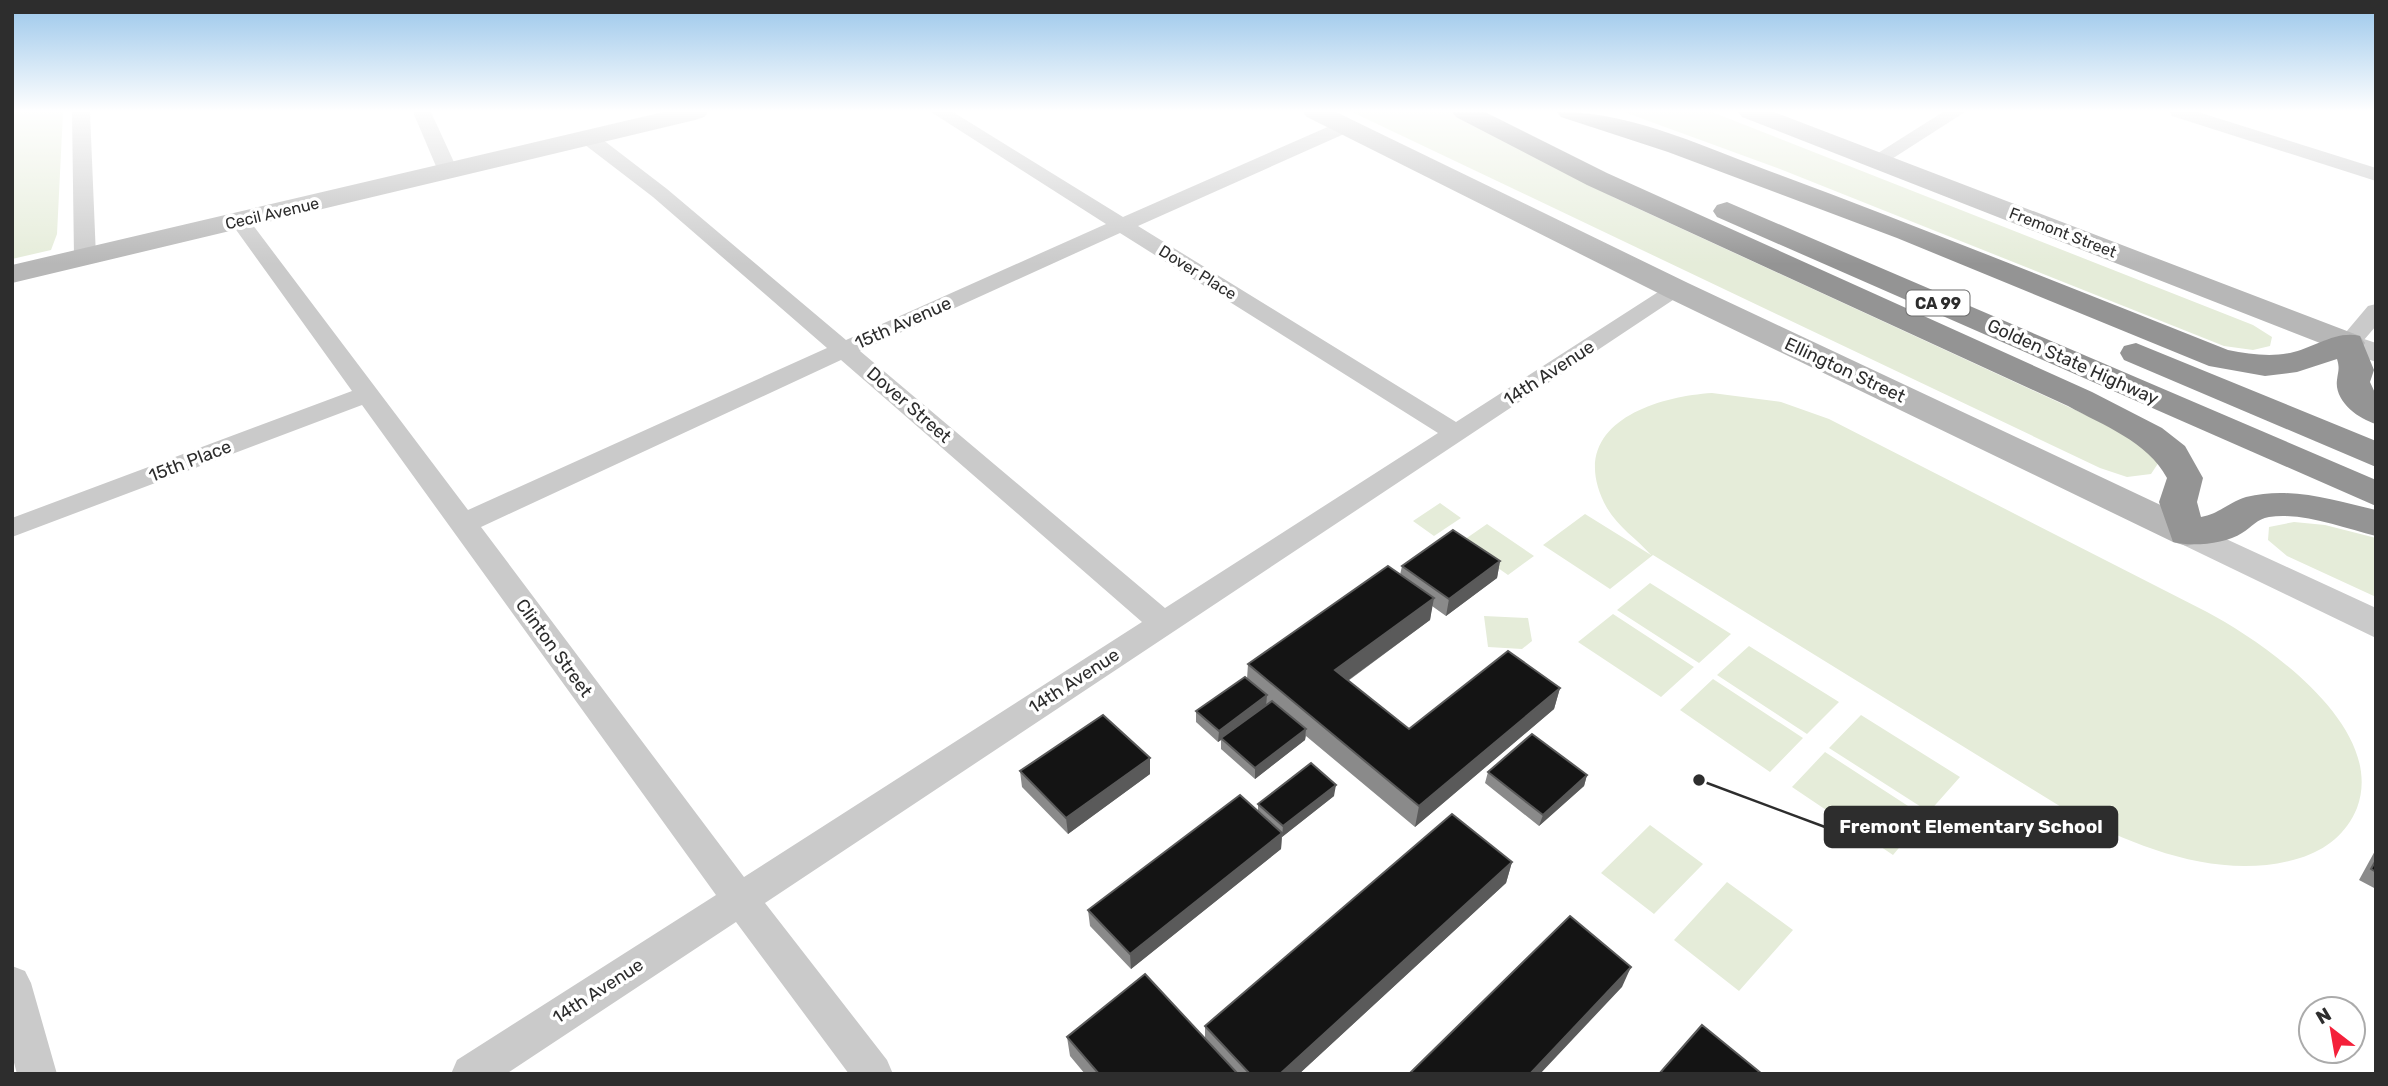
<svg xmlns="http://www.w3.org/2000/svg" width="2388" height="1086" font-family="Rubik,sans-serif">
  <rect width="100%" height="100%" fill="#fff"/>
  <path fill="#e5ecd9" d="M12 112H63L57 234 51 250 12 259Z
    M1352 112H1454L1615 198 2097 420 2142 445 2159 462 2151 474 2127 477 2100 468Z
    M1624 112H1712L2253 325 2272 337 2270 346 2253 350 2224 346 1780 169Z
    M1712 393 1781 402 1829 419 2207 612C2265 643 2387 727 2357 808 2347 833 2326 850 2300 858 2223 882 2138 848 2071 813L1653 555 1610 589 1543 545 1585 514 1651 555C1637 539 1618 527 1607 508 1563 428 1649 397 1712 393Z
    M1440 503 1461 518 1434 536 1413 521Z
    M2294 522 2325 525 2376 538V597L2287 556 2268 540 2269 527Z
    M1487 524 1534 556 1508 575 1461 542Z
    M1650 583 1731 634 1699 663 1617 610Z
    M1613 614 1694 667 1661 697 1578 642Z
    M1484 616 1528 618 1532 641 1522 649 1488 647Z
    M1749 646 1839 702 1807 734 1717 675Z
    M1713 679 1803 738 1770 772 1680 710Z
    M1861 715 1960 777 1929 812 1829 748Z
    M1825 752 1925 817 1893 855 1792 787Z
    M1650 825 1703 864 1654 914 1601 873Z
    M1727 882 1793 930 1739 991 1674 940Z"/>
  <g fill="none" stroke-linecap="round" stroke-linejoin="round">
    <path fill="#cacaca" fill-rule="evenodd" d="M72 112H90L96 257 85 264 74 257Z
      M413 112H431L458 171 455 175 448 177 438 171Z
      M931 112H953L1123 217 1339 122H1353L1355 126 1353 130 1138 226 1456 422 1669 285 1677 283 1688 290 765 903 887 1060 893 1074H849L736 922 506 1074H451L457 1060 716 895 362 405 12 537V518L352 391 229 220 232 216H246L468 510 827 348 653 197 580 141 577 137 580 133H594L667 189 846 340 1106 224ZM1120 233 1438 433 1165 608 860 351ZM841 360 1142 622 744 877 481 527Z
      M1943 112H1965L1884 164H1870L1867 160Z
      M2170 112H2198L2376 168V181L2172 116Z
      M2376 304V326L2357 348H2341L2337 343 2341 338 2368 306Z
      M12 966 25 971 31 983 57 1074H17L12 1055Z"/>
    <path fill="#cacaca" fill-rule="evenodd" d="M2349 334 2376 343V362L2339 349 2334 343 2339 337Z
      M2187 521 2376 608V638L2175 541 2170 533 2175 525Z"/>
    <path fill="#b7b7b7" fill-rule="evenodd" d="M663 112H708L704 117 695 120 12 283V265Z
      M1303 112H1336L1688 283 2201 524 2206 533 2201 542 2187 546 2173 542 1666 297 1307 117Z
      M1738 112H1774L2360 336 2365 343 2360 350 2349 353 2338 350 1742 117Z"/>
    <path fill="#949494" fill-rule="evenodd" d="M1452 112H1485L1607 173 2092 392 2162 428 2185 446 2203 478 2197 502 2201 517C2219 514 2229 502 2246 497 2291 486 2332 500 2376 510V536C2343 528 2303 512 2269 517 2257 519 2252 527 2242 533 2225 544 2192 547 2173 542L2159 502 2167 478C2147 441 2104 426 2068 406L1587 185 1456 117Z
      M1557 112C1630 110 1711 150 1780 175 1930 231 2079 291 2228 350 2249 354 2269 357 2290 353 2314 348 2336 330 2360 336L2374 370 2370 382 2376 395V424C2358 419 2334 401 2337 380 2338 371 2340 369 2337 359L2297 372 2265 376 2209 366 1897 238 1668 152 1561 117Z
      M1727 202 2376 480V506L1717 217 1713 211 1717 205Z
      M2136 343 2376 441V467L2124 360 2120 353 2124 346Z"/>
  </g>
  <path fill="#8a8a8a" d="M1500 561 1497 578 1446 616 1432 606 1430 620 1348 681 1409 729 1560 688 1554 709 1415 827 1306 736 1305 740 1255 779 1221 749V740L1218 742 1196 722V711L1247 679 1248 664 1400 575 1402 566Z
    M1020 771 1150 774 1068 834 1022 787Z
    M1488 772 1587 775 1584 786 1539 826 1485 783Z
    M1334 796 1282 837 1281 849 1131 969 1090 926 1088 910 1258 811V804Z
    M2376 849V889L2359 880Z
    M1512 862 1506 883 1299 1074H1085L1070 1056 1067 1037 1205 1038V1026Z"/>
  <path fill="#5a5a5a" d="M1500 561 1497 578 1446 616 1449 599Z
    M1434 598 1430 620 1332 692 1335 670Z
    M1560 688 1554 709 1415 827 1419 806Z
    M1267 695 1266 707 1221 738V740L1218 742 1219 731Z
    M1306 729 1305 740 1255 779V768Z
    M1150 758V774L1068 834 1066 818Z
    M1587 775 1584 786 1539 826 1543 815Z
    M1336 785 1334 796 1282 837 1283 826Z
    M1282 833 1281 849 1131 969 1130 954Z
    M1512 862 1506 883 1299 1074H1280Z
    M1631 967 1622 987 1540 1074H1530Z"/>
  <path fill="#141414" stroke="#5a5a5a" stroke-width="2" d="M1453 530 1500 561 1449 599 1402 566Z
    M1388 566 1434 598 1335 670 1409 729 1508 651 1560 688 1419 806 1248 664Z
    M1245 677 1267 695 1219 731 1196 711Z
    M1272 701 1306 729 1255 768 1221 738Z
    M1103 715 1150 758 1066 818 1020 771Z
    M1532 734 1587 775 1543 815 1488 772Z
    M1311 763 1336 785 1283 826 1258 804Z
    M1240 795 1282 833 1130 954 1088 910Z
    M1452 814 1512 862 1280 1074H1250L1205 1026Z
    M2376 860V872L2371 869Z
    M1570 916 1631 967 1530 1074H1409Z
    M1145 974 1238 1074H1099L1067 1037Z
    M1702 1025 1762 1074H1659Z"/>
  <linearGradient id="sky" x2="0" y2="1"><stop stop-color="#99c6ea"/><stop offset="0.42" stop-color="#fff"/><stop offset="1" stop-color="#fff" stop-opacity="0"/></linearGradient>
  <rect width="2388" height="264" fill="url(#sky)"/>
  <g text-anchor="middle" stroke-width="7" stroke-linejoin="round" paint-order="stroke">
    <g font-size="16" fill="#2d2d2d" stroke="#fff">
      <text transform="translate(272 213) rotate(-13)" y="6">Cecil Avenue</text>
      <text transform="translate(2063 232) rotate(21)" y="6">Fremont Street</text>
      <text transform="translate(1198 272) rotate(32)" y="6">Dover Place</text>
    </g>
    <rect fill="#fff" stroke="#6c6c6c" stroke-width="2" x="1906.5" y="290.5" width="63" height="25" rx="5"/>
    <g font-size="16" font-weight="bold" fill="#2d2d2d">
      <text x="1938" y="309">CA 99</text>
    </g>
    <g font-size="18" fill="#2d2d2d" stroke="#fff">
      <text transform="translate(903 323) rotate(-24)" y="6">15th Avenue</text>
      <text transform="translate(2073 362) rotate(24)" y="6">Golden State Highway</text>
      <text transform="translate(1845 370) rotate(25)" y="6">Ellington Street</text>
      <text transform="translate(1549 373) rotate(-33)" y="6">14th Avenue</text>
      <text transform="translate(909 405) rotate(41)" y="6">Dover Street</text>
      <text transform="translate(190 461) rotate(-21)" y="6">15th Place</text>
      <text transform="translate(554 648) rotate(54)" y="6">Clinton Street</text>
      <text transform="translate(1074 681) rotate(-33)" y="6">14th Avenue</text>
      <text transform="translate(598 991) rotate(-33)" y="6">14th Avenue</text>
    </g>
  </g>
  <path fill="none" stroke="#2d2d2d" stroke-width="2.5" d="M1699 780L1825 827"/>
  <circle fill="#2d2d2d" stroke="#fff" stroke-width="2.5" cx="1699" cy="780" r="7"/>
  <rect fill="#2d2d2d" stroke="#2d2d2d" stroke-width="2.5" x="1825" y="807" width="292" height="40" rx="7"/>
  <g font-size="19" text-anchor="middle" font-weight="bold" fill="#fff">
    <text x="1971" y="833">Fremont Elementary School</text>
  </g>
  <rect width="2388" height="1086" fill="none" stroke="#2d2d2d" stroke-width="28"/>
  <g transform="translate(2332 1030) rotate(329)"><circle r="33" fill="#ffffff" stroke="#ababab" stroke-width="2"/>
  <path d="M0-5L12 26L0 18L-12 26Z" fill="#f4203a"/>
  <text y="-10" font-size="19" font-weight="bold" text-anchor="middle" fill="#2d2d2d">N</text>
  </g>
</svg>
